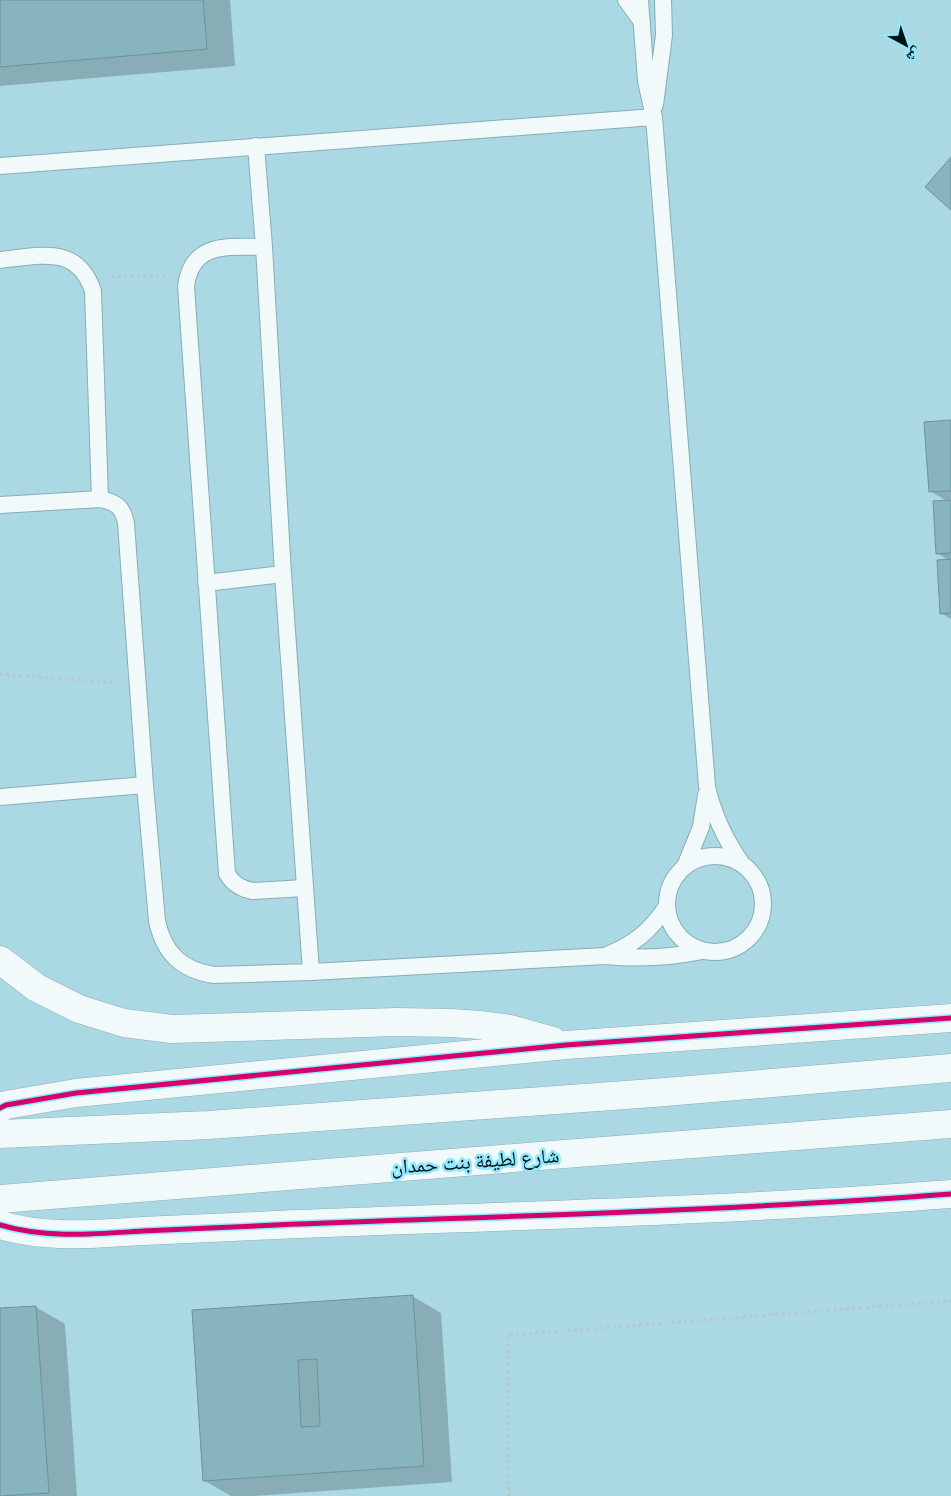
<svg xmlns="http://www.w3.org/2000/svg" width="951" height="1496" font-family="Spectral,'Noto Naskh Arabic',serif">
  <rect width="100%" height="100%" fill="#aad9e4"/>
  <path fill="#0003" d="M0 0H230L235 66 0 86Z
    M951 421V619L941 613 950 561 937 553 947 501 930 491Z
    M412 1296 441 1313 452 1482 253 1496H231L205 1481 194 1311Z
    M36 1307 65 1324 77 1496H0V1310Z"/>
  <path fill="#88b4be" stroke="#6a939b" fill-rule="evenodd" d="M0 0H203L207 49 0 67Z
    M951 157V210L925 187Z
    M951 420V491L929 492 924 422Z
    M951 500V553L936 554 933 501Z
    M951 559V613L940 614 937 560Z
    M413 1295 424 1466 203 1481 192 1310ZM317 1359 320 1426 301 1427 298 1360Z
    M36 1306 49 1493 0 1496V1308Z"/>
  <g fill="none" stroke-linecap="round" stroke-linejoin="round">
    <defs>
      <path id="lane" d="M626 0 642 22
        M640 0 646 81 654 117 707 786C713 815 725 839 742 864
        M655 105 664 35 663 0
        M256 146 264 247 283 574 311 972
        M0 166 654 117
        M264 247C229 247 192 241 186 286L227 874C233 884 241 889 253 891L304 888
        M0 260C40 256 77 244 93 291L100 499
        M0 505 100 499C116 502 123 507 126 523L145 785 157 921C164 953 181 970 214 975L311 972 605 956C638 959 669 958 702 951
        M206 583 283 574
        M0 797 145 785
        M667 904a48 48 0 1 1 96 0a48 48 0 1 1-96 0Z
        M685 866 701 827 706 795
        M607 955C635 944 650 931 667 906"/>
      <path id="secondary" d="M0 960 37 988 79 1009 124 1023 172 1029 397 1022 451 1023 481 1025 510 1029 553 1041
        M0 1108 6 1105 76 1093 566 1045 951 1018
        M0 1225C46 1239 95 1234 143 1231 187 1229 232 1227 276 1225 502 1216 726 1211 951 1194"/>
      <path id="primary" d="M0 1134 209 1125 653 1093 951 1068
        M0 1199C317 1171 634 1150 951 1124"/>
    </defs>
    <use href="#lane" stroke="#87aeb6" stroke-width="18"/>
    <use href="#secondary" stroke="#87aeb6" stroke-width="29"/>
    <use href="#primary" stroke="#87aeb6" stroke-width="29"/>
    <path stroke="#bac7ca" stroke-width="3" stroke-dasharray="2.5 4" stroke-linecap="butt" d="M111 277 167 275
      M0 674 117 683
      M509 1496 508 1335 951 1301"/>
    <use href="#lane" stroke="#f2f9fb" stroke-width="16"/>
    <use href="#secondary" stroke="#f2f9fb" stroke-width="28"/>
    <use href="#primary" stroke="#f2f9fb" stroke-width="28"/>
    <defs>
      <path id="cycleway" d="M0 1108 6 1105 76 1093 566 1045 951 1018
        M0 1225C46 1239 95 1234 143 1231 187 1229 232 1227 276 1225 502 1216 726 1211 951 1194"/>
    </defs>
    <use href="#cycleway" stroke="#92e8fc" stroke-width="8"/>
    <use href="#cycleway" stroke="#d6006c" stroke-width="5"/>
  </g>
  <g text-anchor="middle" stroke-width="5" stroke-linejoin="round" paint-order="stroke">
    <g font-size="20" fill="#001016" stroke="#92e8fc">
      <text transform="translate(475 1161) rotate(-4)" y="7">شارع لطيفة بنت حمدان</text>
    </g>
  </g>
  <g transform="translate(906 45) rotate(140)" stroke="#92e8fc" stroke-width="4" paint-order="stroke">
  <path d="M0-4L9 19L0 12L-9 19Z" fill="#001016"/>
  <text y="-8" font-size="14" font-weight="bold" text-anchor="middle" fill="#001016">ش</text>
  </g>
</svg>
